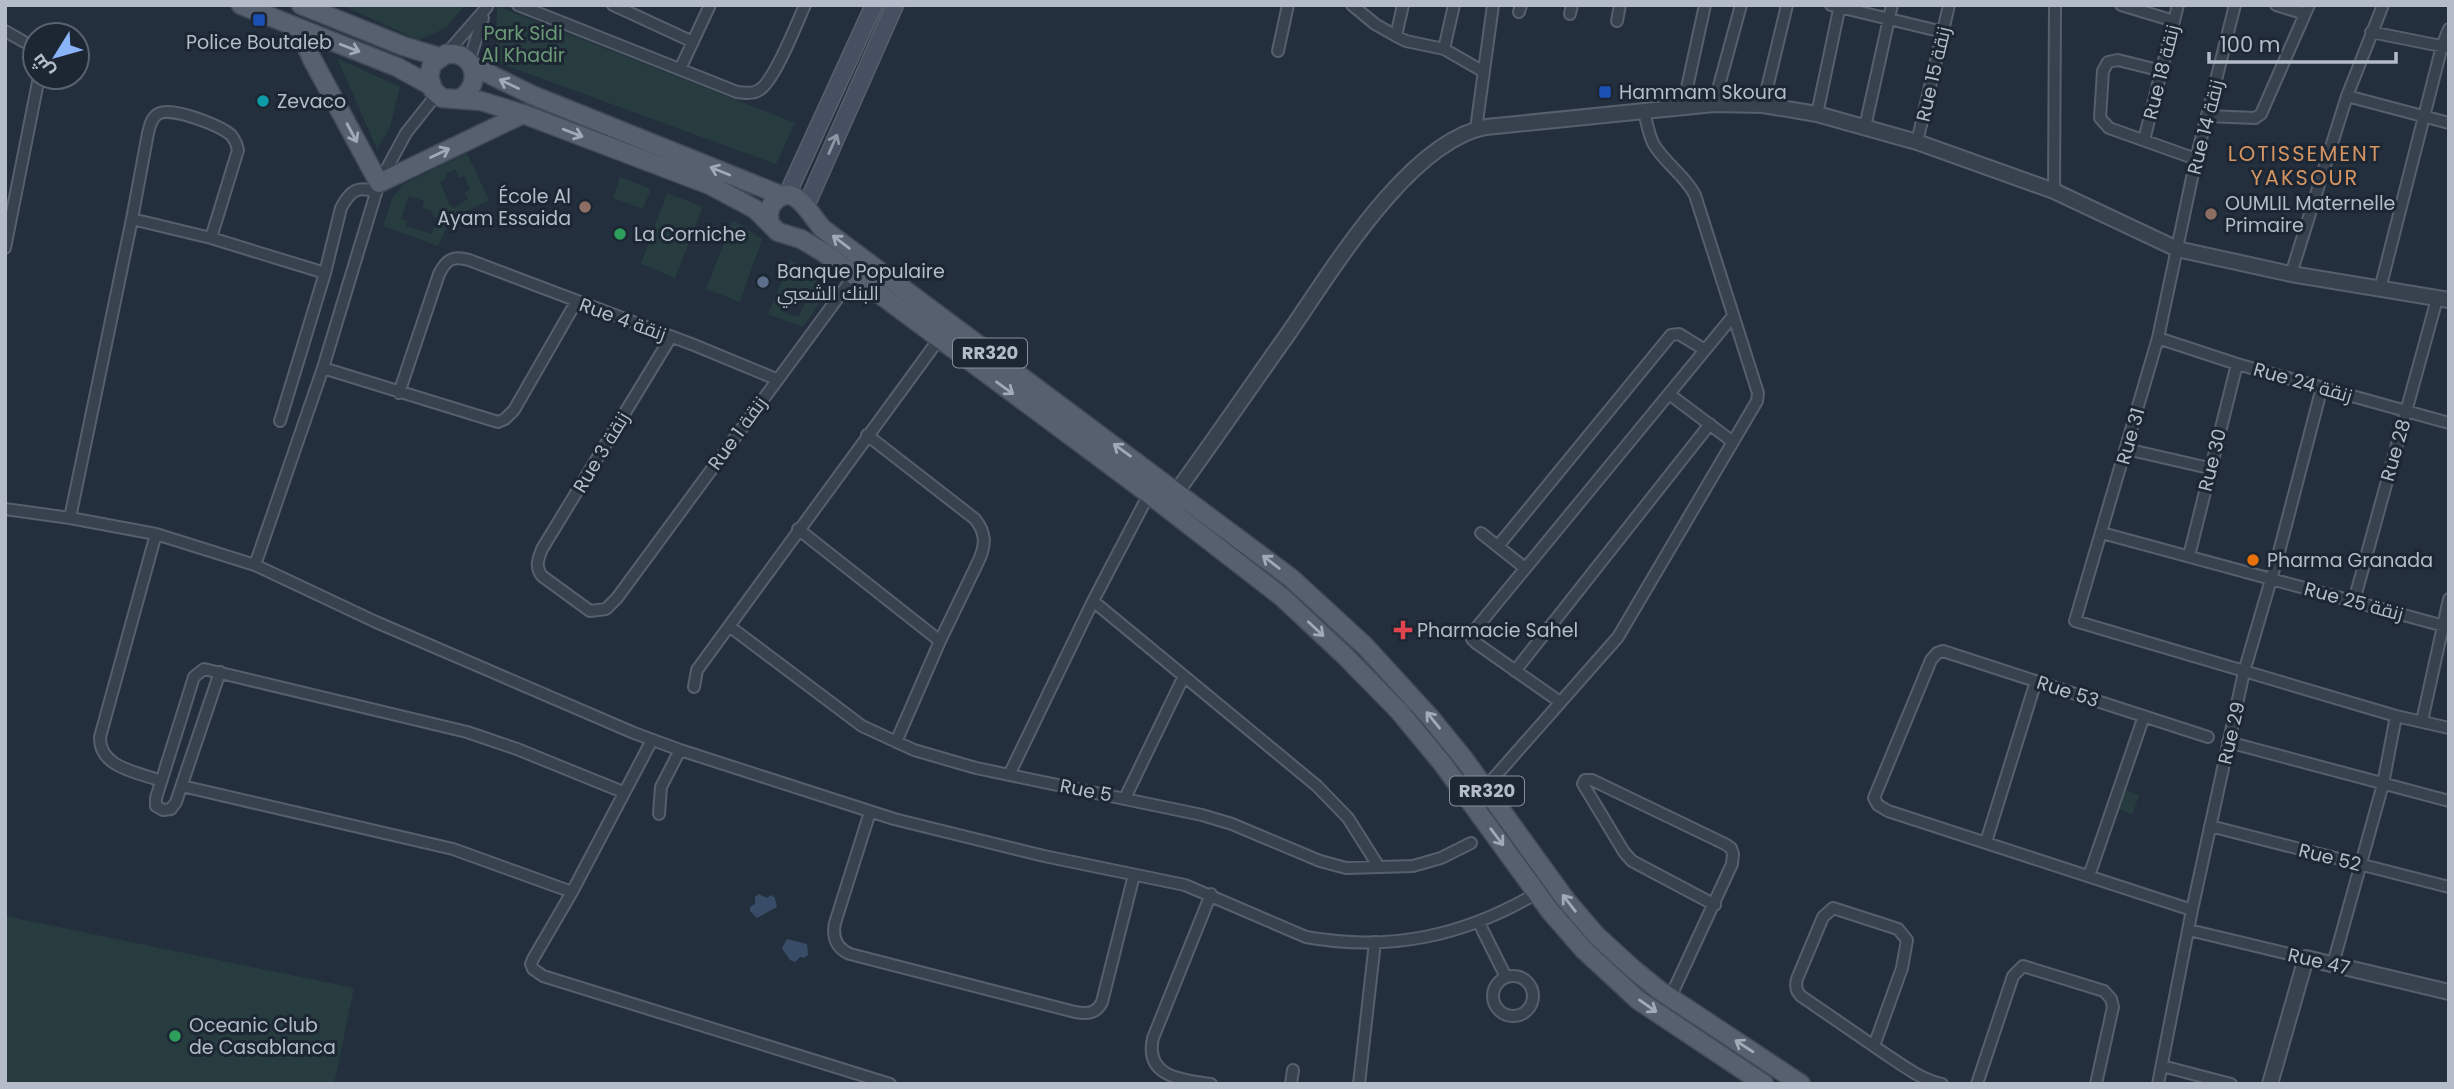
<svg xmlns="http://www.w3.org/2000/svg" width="2454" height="1089" font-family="Poppins,Cairo,sans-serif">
  <rect width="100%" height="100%" fill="#242f3e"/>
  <path fill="#263c3f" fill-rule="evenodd" d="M342 5H465L446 28 418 40Z
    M497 6 795 123 776 164 496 62Z
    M337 58 400 87 390 128 377 149Z
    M467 153 489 200 450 220 438 246 383 226 393 197 404 184ZM455 169 459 178 464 176 470 189 465 192 468 199 454 208 450 205 440 182 446 179 445 174ZM409 196 424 201 422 208 432 211 431 214 437 218 432 234 406 226 408 221 401 218Z
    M620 177 651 189 643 209 613 198Z
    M667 193 703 207 675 278 641 264Z
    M733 220 762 239 740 302 706 289Z
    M791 259C805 271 821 278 823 298L803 327 768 314ZM787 287 808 296 799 316 790 315 780 310Z
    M2126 790 2139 795 2133 813 2131 814 2119 809Z
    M5 916 354 988 334 1084H5Z"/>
  <path fill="#394c67" d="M759 894 767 898 771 895 775 898 777 907 757 918 750 911V907L755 904V897Z
    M787 939 807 944 808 955 804 958 800 957 795 962 790 960 782 948Z"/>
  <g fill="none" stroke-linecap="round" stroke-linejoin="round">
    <defs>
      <path id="minor" d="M518 5 737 92C745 93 753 94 759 90 774 82 797 23 805 5
        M613 5 693 42
        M1352 5 1375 24 1396 36 1406 41 1444 49 1484 72
        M1831 5 1943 32
        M2121 5 2174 21
        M2235 5 2196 159 2158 338 2075 621 2396 716 2449 728
        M2276 5 2305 14 2309 5
        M1519 12 1521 5
        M1570 14 1572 5
        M1617 21 1620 5
        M5 31 35 48
        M2371 32 2446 47
        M1396 36 1403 5
        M1444 49 1454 5
        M1278 51 1288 5
        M446 54 487 7
        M469 61 483 18
        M680 69 710 5
        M2162 71 2118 60 2108 62 2103 71 2100 118 2109 128 2196 159
        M2347 96 2449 123
        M1714 104 1741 5
        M1763 105 1787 5
        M1683 106 1705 5
        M1817 114 1840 5
        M2207 116 2255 118 2261 114 2305 14
        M1865 127 1892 5
        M1476 129 1493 5
        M2144 140 2178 5
        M1917 142 1949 5
        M2054 191 2055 5
        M132 219 211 238 325 273
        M5 248 39 77
        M2291 274 2347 96 2383 5
        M2380 289 2442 46 2449 29
        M671 337 542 549C538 559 535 567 542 576L590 611 606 609 617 598 854 276
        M2158 338 2237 364 2449 423
        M323 368 498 422 505 419 514 410 576 302
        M399 393 439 274C446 260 453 255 469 260L694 345 776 379
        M1669 394 1733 442
        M280 421 325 273 341 208C350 191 358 185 375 192
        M867 435 975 519C986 533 986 544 979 560L940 641 896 742
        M2126 449 2209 468
        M5 509 70 518 132 219 148 133C150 126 151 118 158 114 171 106 219 125 231 135 235 140 237 144 238 150L211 238
        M70 518 156 534 255 565 376 622 634 733 680 750 894 819 1044 856 1185 885 1306 937C1390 952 1464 936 1537 893
        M798 529 940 641
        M1481 533 1525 568
        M2102 533 2444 626
        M156 534 100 737C99 768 138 772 161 781
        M1498 546 1671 335 1679 334 1705 350
        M2189 556 2237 364
        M255 565 323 368 379 183 406 133 437 94
        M1093 601 1317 786 1348 818 1379 867
        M2354 601 2437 299
        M729 626 862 726 914 750 976 768 1202 815 1232 824 1320 861 1346 868 1413 866 1441 858 1471 843
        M1515 671 1710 424
        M220 672 176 802 171 809 163 810 156 806V798L194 677 204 669 467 732 517 749 623 792
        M694 687 697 670 939 339
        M1560 702 1476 643 1472 639 1473 632 1733 316
        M2422 721 2449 599
        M652 740 572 892 533 959 531 964 533 969 543 976 890 1084
        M2228 742 2449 801
        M1009 775 1093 601 1149 494
        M182 786 453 849 572 892
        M1485 788 1618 637 1757 401 1758 393 1695 195C1685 175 1664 163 1653 143 1648 132 1646 121 1644 110
        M1125 798 1184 676
        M870 812 835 923C832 937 836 948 850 954L1075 1012C1087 1014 1096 1014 1102 1002L1134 875
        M659 814 661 787 680 750
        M2210 826 2449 887
        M1986 842 2036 681
        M2089 876 2144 716
        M1211 894 1153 1038C1144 1078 1184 1080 1211 1084
        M2192 910 1888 811 1878 805 1874 798 1931 660 1937 653 1943 651 2208 737
        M1479 923 1506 977
        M2189 930 2306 958
        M2333 964 2383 784 2396 716
        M1493 996a20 20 0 1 1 40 0a20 20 0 1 1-40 0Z
        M1670 998 1732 864 1733 854 1731 848 1725 844 1592 780H1585L1583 784 1624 852 1632 861 1715 905
        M1874 1046 1902 968 1907 940 1898 929 1833 908 1823 917 1797 979C1795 986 1796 991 1801 996 1829 1015 1856 1034 1884 1053 1902 1065 1920 1079 1942 1084
        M2162 1066 2231 1084
        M1291 1084 1293 1070
        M1359 1084 1375 942
        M1977 1084 2013 976 2023 966 2104 991 2111 999 2113 1007 2096 1084
        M2158 1084 2192 910 2244 672 2279 552 2322 387"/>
      <path id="tertiary" d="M1177 491C1215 439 1251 386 1288 334 1331 272 1408 142 1486 127L1714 104 1763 105 1817 114 1917 142 2054 191 2177 249 2291 274 2449 300
        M2270 1084 2306 958 2449 992"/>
      <path id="secondary" d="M787 195 874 5
        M806 206 895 5"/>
      <path id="primary" d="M241 5 397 67 430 85
        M301 5 403 46 439 57
        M299 29 312 59 379 183 523 114
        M473 66 532 95 783 196
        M461 98C484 83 474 50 446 54L432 64 429 76 433 90 442 98 481 101 523 114 710 185 755 209 778 232 801 239 823 252 1149 494 1282 597 1343 654 1399 711 1442 763 1550 911 1584 950 1638 1000 1764 1084
        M770 223C768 215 768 208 774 202 794 179 811 217 823 229L1291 578 1365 646 1429 716 1464 759 1566 900 1597 936 1633 969 1659 990 1801 1084"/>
    </defs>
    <use href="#minor" stroke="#565f6c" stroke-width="14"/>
    <use href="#tertiary" stroke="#565f6c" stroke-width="18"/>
    <use href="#secondary" stroke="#565f6c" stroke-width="19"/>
    <use href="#primary" stroke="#414a57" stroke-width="21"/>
    <use href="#minor" stroke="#38414e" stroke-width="10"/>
    <use href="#tertiary" stroke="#38414e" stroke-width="14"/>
    <use href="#secondary" stroke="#465061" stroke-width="16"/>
    <use href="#primary" stroke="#56606e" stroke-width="18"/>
  </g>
  <defs><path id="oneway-shaft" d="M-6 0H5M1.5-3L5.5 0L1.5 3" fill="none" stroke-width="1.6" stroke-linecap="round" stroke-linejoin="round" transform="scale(1.75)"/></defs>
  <g stroke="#a1aab7">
    <use href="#oneway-shaft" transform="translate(350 48) rotate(21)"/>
    <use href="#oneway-shaft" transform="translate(509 84) rotate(-154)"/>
    <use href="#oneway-shaft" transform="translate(352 133) rotate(62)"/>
    <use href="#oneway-shaft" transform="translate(573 133) rotate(21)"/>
    <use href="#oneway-shaft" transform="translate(440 153) rotate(-26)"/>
    <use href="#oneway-shaft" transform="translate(720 171) rotate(-158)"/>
    <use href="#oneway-shaft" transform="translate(841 242) rotate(-143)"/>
    <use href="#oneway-shaft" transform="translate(1005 388) rotate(36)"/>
    <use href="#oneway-shaft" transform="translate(1122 450) rotate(-144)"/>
    <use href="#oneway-shaft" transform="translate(1271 562) rotate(-142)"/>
    <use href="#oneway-shaft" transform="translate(1316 629) rotate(43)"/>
    <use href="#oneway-shaft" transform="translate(1433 720) rotate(-129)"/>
    <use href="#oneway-shaft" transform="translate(1497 837) rotate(53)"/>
    <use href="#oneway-shaft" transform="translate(1569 903) rotate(-128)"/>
    <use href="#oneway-shaft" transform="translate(1648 1006) rotate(35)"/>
    <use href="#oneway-shaft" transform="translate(1744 1046) rotate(-147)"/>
  </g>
  <use stroke="#8e96a5" href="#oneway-shaft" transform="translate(833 144) rotate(-66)"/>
  <g fill="#1a4fb4" stroke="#1d2633" stroke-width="2.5">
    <rect x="252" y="13" width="14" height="14" rx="3.5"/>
    <rect x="1598" y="85" width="14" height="14" rx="3.5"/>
  </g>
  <circle fill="#0f9aa8" stroke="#1d2633" stroke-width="2.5" cx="263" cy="101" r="7"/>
  <g fill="#8d6e63" stroke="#1d2633" stroke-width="2.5">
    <circle cx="585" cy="207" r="7"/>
    <circle cx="2211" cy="214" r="7"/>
  </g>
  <g fill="#2e9e5b" stroke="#1d2633" stroke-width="2.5">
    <circle cx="620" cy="234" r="7"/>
    <circle cx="175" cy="1036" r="7"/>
  </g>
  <circle fill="#5c6f8a" stroke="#1d2633" stroke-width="2.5" cx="763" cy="282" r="7"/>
  <circle fill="#e8710a" stroke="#1d2633" stroke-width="2.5" cx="2253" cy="560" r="7"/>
  <path fill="#e0444e" stroke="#1d2633" stroke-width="2.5" d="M1399.5 619.5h7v7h7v7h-7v7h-7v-7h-7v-7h7z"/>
  <g text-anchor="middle" stroke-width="6" stroke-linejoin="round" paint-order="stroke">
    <g fill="#1d2633" stroke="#878f9c" stroke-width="2">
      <rect x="953" y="338.5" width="74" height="29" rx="5"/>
      <rect x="1450" y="776.5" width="74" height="29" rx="5"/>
    </g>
    <g font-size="18" font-weight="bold" fill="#b4bcc9">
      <text x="990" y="359">RR320</text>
      <text x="1487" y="797">RR320</text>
    </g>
    <g font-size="19" fill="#6b9a76" stroke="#1d2633">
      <text x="523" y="40">Park Sidi<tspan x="523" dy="22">Al Khadir</tspan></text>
    </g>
    <g font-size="19" fill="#b4bcc9" stroke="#1d2633" text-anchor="start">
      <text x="259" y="49" text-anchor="middle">Police Boutaleb</text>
      <text x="1619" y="99">Hammam Skoura</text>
      <text x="277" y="108">Zevaco</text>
      <text x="571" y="203" text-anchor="end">École Al<tspan x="571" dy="22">Ayam Essaida</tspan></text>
      <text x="2225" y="210">OUMLIL Maternelle<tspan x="2225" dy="22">Primaire</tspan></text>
      <text x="634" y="241">La Corniche</text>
      <text x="777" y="278">Banque Populaire<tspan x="777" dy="22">البنك الشعبي</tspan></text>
      <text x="2267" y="567">Pharma Granada</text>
      <text x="1417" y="637">Pharmacie Sahel</text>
      <text x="189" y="1032">Oceanic Club<tspan x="189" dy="22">de Casablanca</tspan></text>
    </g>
    <g font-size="19" fill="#b4bcc9" stroke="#1d2633">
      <text transform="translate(2161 72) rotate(-76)" y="7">Rue 18 زنقة</text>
      <text transform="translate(1933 74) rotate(-77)" y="7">Rue 15 زنقة</text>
      <text transform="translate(2205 127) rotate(-76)" y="7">Rue 14 زنقة</text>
      <text transform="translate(623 319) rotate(20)" y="7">Rue 4 زنقة</text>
      <text transform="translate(2303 382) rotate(16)" y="7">Rue 24 زنقة</text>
      <text transform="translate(737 433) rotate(-54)" y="7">Rue 1 زنقة</text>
      <text transform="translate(2130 436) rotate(-74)" y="7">Rue 31</text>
      <text transform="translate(2395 450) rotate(-74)" y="7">Rue 28</text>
      <text transform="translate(601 452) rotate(-59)" y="7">Rue 3 زنقة</text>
      <text transform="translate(2212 460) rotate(-76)" y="7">Rue 30</text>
      <text transform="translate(2354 601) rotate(15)" y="7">Rue 25 زنقة</text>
      <text transform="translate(2068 691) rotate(18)" y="7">Rue 53</text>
      <text transform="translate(2231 733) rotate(-77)" y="7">Rue 29</text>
      <text transform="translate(1086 790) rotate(11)" y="7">Rue 5</text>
      <text transform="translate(2330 857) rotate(14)" y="7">Rue 52</text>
      <text transform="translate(2319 961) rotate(13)" y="7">Rue 47</text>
    </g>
    <g font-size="21" letter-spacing="2" fill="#d59563" stroke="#1d2633">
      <text x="2305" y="161">LOTISSEMENT<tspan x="2305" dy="24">YAKSOUR</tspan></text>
    </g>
  </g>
  <rect width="2454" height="1089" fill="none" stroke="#b4bcc9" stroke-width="14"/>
  <g transform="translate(56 56) rotate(233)"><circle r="33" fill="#1d2633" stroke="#59626f" stroke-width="2"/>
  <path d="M0-5L12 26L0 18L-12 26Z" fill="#8ab4f8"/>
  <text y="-10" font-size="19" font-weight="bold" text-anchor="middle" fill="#b4bcc9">ش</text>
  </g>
  <path d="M2209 52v10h187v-10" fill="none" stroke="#b4bcc9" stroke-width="3.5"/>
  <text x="2220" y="52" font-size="21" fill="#b4bcc9" stroke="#1d2633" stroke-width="5" paint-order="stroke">100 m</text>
</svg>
